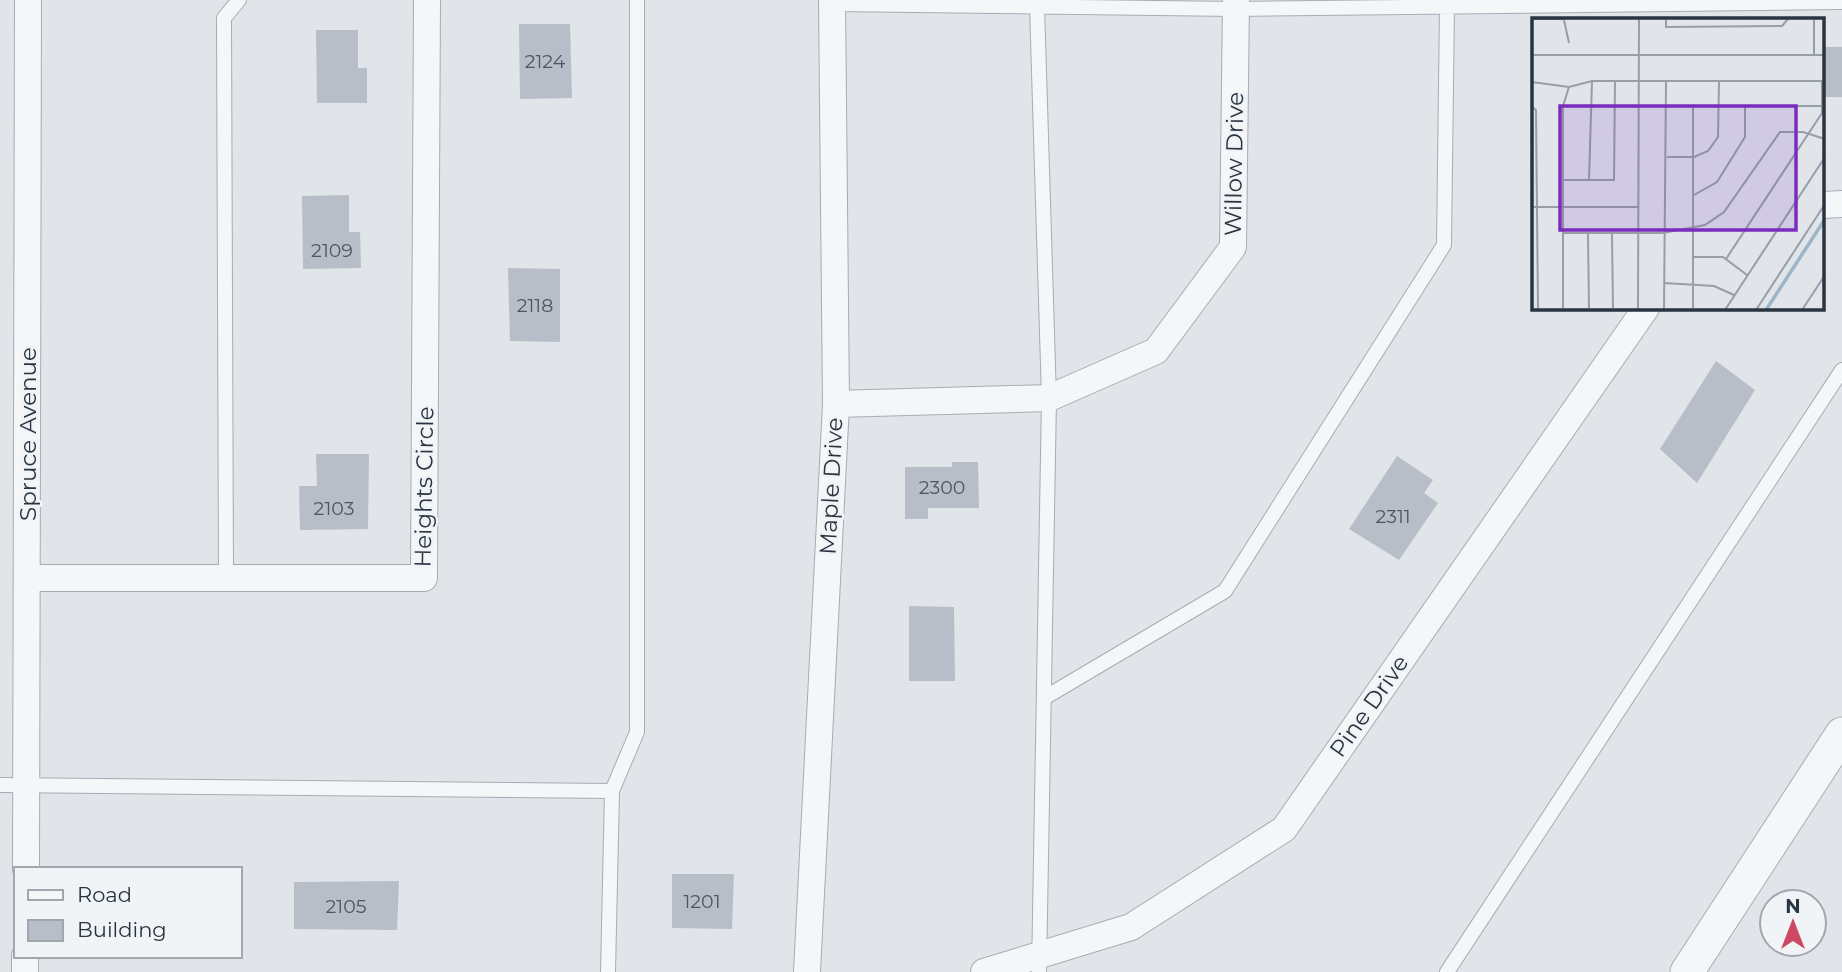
<svg xmlns="http://www.w3.org/2000/svg" width="1842" height="972" font-family="Montserrat,sans-serif">
  <rect width="100%" height="100%" fill="#e1e5ea"/>
  <path fill="#b8bec7" d="M519 24H570L572 98 520 99Z
    M316 30H358V68H367V103H317Z
    M1823 47H1842V97H1823Z
    M349 195V232H360L361 268 303 269 302 196Z
    M508 268 560 269V342L510 341Z
    M1716 361 1755 390 1697 483 1660 449Z
    M316 454H369L368 529 300 530 299 486H317Z
    M1397 456 1433 480 1424 493 1438 503 1399 560 1349 529Z
    M952 462H978L979 508H928V519H905V467H952Z
    M909 606 954 607 955 681H909Z
    M672 874H734L732 929 672 928Z
    M399 881 397 930 294 929V882Z"/>
  <g fill="none" stroke-linecap="round" stroke-linejoin="round">
    <defs>
      <path id="service" d="M832 4 1236 9 1842 2
        M1037 6 1049 398 1039 972
        M226 578 224 18 239 0
        M1044 698 1225 591 1444 245 1447 6
        M0 785 612 791
        M608 972 612 791 637 732V0
        M1447 972 1842 370"/>
      <path id="minor" d="M1823 205 1842 204
        M836 404 1049 398 1156 351 1233 247 1236 0
        M28 578H424L427 0
        M26 869 28 0
        M25 972V956
        M807 972 836 404 832 0
        M984 972 1131 927 1284 829 1646 308"/>
      <path id="tertiary" d="M1687 972 1842 734"/>
    </defs>
    <use href="#service" stroke="#a6acb4" stroke-width="16"/>
    <use href="#minor" stroke="#a6acb4" stroke-width="28"/>
    <use href="#tertiary" stroke="#a6acb4" stroke-width="35"/>
    <use href="#service" stroke="#f4f6f8" stroke-width="14"/>
    <use href="#minor" stroke="#f4f6f8" stroke-width="26"/>
    <use href="#tertiary" stroke="#f4f6f8" stroke-width="33"/>
  </g>
  <g text-anchor="middle" stroke-width="5" stroke-linejoin="round" paint-order="stroke">
    <g font-size="19" fill="#4d5662">
      <text x="545" y="68">2124</text>
      <text x="332" y="257">2109</text>
      <text x="535" y="312">2118</text>
      <text x="942" y="494">2300</text>
      <text x="334" y="515">2103</text>
      <text x="1393" y="523">2311</text>
      <text x="702" y="908">1201</text>
      <text x="346" y="913">2105</text>
    </g>
    <g font-size="23" fill="#293441" stroke="#f1f4f7">
      <text transform="translate(1234 164) rotate(-89)" y="8">Willow Drive</text>
      <text transform="translate(28 434) rotate(-90)" y="8">Spruce Avenue</text>
      <text transform="translate(831 486) rotate(-87)" y="8">Maple Drive</text>
      <text transform="translate(424 487) rotate(-89)" y="8">Heights Circle</text>
      <text transform="translate(1369 706) rotate(-55)" y="8">Pine Drive</text>
    </g>
  </g>
  <g transform="translate(1532 18)">
    <rect width="292" height="292" fill="#e1e5ea"/>
    <path fill="none" stroke="#9cb5c9" stroke-width="3.5" d="M234 292 293 201"/>
    <path fill="none" stroke="#979ea6" stroke-width="2" d="M2 1H32M134 1V9L250 8 256 1M32 2 37 25M0 37H293M282 37V1M0 64 37 69 60 63H293M134 88H290M161 88V292M0 89 4 92 6 292M135 139H162L176 133 186 119 187 64M31 162H82L83 63M57 162 60 63M162 177 185 164 213 119V88M0 189H106M31 215H131L173 207 192 194 248 114H271L293 121M56 216 57 292M80 216 81 292M162 239H191L215 257M194 241 290 95V63M132 265 182 268 202 277M31 292V88L37 69M106 292 107 1M132 292 134 63M193 292 293 139M224 292 293 186M270 292 293 257"/>
    <path fill="#7b2cbf" fill-opacity="0.15" stroke="#7b2cbf" stroke-width="3.5" d="M28 88H264V212H28Z"/>
    <rect width="292" height="292" fill="none" stroke="#293441" stroke-width="3.5"/>
  </g>
  <rect x="14" y="867" width="228" height="91" fill="#f1f4f7" stroke="#a1a7ae" stroke-width="2"/>
  <rect x="28" y="890" width="35" height="10" fill="#f4f6f8" stroke="#a1a7ae" stroke-width="2"/>
  <text x="77" y="902" font-size="21" fill="#293441">Road</text>
  <rect x="28" y="920" width="35" height="21" fill="#b8bec7" stroke="#a1a7ae" stroke-width="2"/>
  <text x="77" y="937" font-size="21" fill="#293441">Building</text>
  <g transform="translate(1793 923)"><circle r="33" fill="#f1f4f7" stroke="#a1a7ae" stroke-width="2"/>
  <path d="M0-5L12 26L0 18L-12 26Z" fill="#ce4763"/>
  <text y="-10" font-size="19" font-weight="bold" text-anchor="middle" fill="#293441">N</text>
  </g>
</svg>
